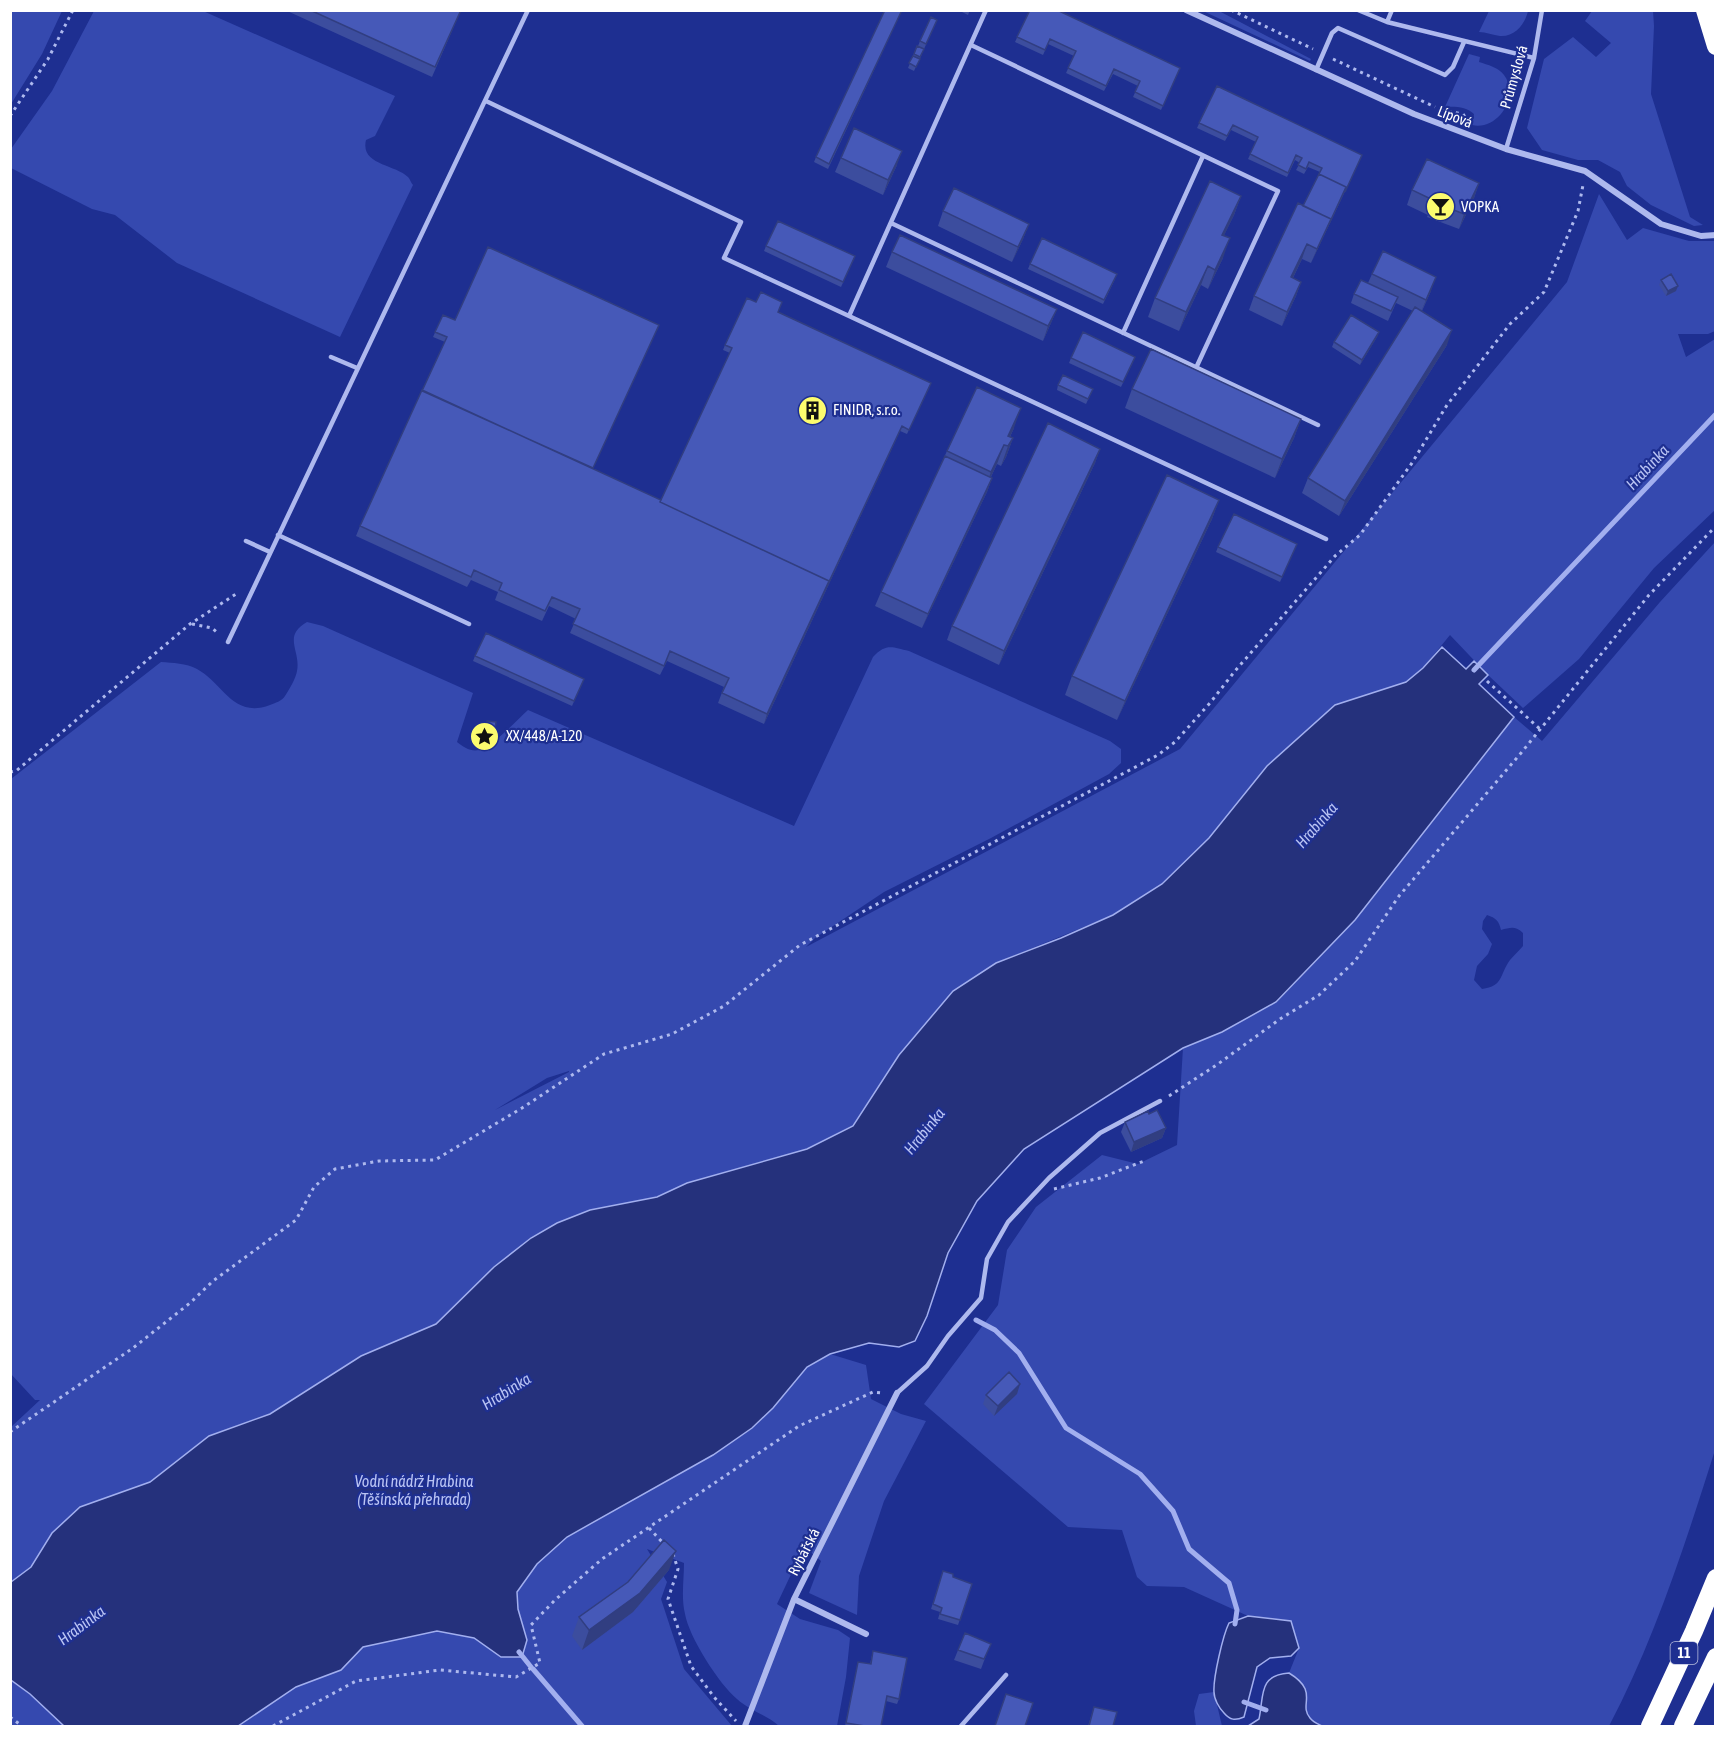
<svg xmlns="http://www.w3.org/2000/svg" width="1726" height="1737" font-family="'Asap Condensed',sans-serif">
  <rect width="100%" height="100%" fill="#1e2f91"/>
  <path fill="#3549af" fill-rule="evenodd" d="M11 10 62 11 42 54 11 104Z
    M94 11H203L395 96 375 136 366 140C360 165 395 164 408 177 410 179 411 183 413 185L340 337 177 263 115 215 92 209 11 168V149L52 91Z
    M1203 11H1219L1311 59 1310 61Z
    M1489 11V10L1528 11C1525 24 1515 37 1500 36 1493 35 1486 32 1479 32Z
    M1592 11H1653L1654 26 1651 94 1690 217 1703 225 1694 226 1651 205 1627 186 1620 172 1598 160H1578L1542 150 1527 128 1544 59 1573 37 1596 57 1611 43 1585 21Z
    M1469 54 1480 57 1479 62C1488 65 1498 67 1504 75 1520 96 1498 131 1472 125L1474 114C1467 107 1455 106 1445 107Z
    M1599 194 1627 240 1643 228 1689 241H1715V331L1708 334H1678L1686 357 1715 339V510L1654 568 1579 659 1523 708 1488 675 1450 635 1423 668 1406 682 1335 705 1209 838 1162 884 1113 915 996 963 953 991 899 1055 853 1126 807 1149 687 1183 657 1197 590 1210 557 1223 531 1238 494 1267 436 1324 361 1356 270 1414 209 1436 150 1482 80 1507 52 1533 31 1567 11 1582V1427L40 1400H35L11 1374V779L161 662C173 663 186 663 197 669 223 683 233 719 270 705 275 703 282 701 285 696 289 690 296 678 297 671 301 651 282 636 307 622L323 626 473 693 457 742C463 747 471 752 479 750 492 747 517 720 528 710L794 826 873 657C886 643 892 647 909 651L1110 741 1121 749V763L1109 774 991 838 884 892 815 938 806 947 1180 749 1567 282ZM569 1071V1072L495 1110 547 1078Z
    M1715 542V1450C1686 1542 1654 1641 1609 1726H1322C1318 1724 1313 1722 1310 1718 1298 1704 1320 1692 1289 1673L1299 1648 1291 1621 1248 1616 1184 1587 1147 1586 1137 1577 1122 1530 1068 1527 924 1404 998 1305 1007 1250 1036 1207 1102 1155 1138 1164 1177 1145 1183 1048 1222 1032 1276 1002 1355 920 1514 717 1542 741 1660 602ZM1487 915C1496 918 1499 921 1501 930 1511 927 1516 926 1523 933V946C1519 951 1514 955 1510 960 1499 975 1504 986 1482 989L1474 980 1477 966 1488 954 1492 944 1482 929 1483 921Z
    M830 1354 866 1365 871 1399 901 1414 926 1421 884 1501 859 1576 857 1615 809 1593 821 1561 808 1550 792 1558 794 1568 777 1604 800 1619 838 1630 850 1638 846 1677 837 1726H779C767 1715 750 1711 737 1699 719 1684 689 1637 685 1614 681 1598 684 1579 684 1563L647 1549 667 1582 661 1599 684 1669 732 1726H238L296 1687 341 1670 363 1647 437 1631 474 1638 501 1657 527 1640 518 1609 517 1592 537 1564 567 1537 713 1455 752 1428 773 1408 807 1367Z
    M10 1680 30 1694 64 1726H11Z
    M1214 1692 1222 1726H1196L1194 1711 1199 1694Z"/>
  <path fill="#25317c" stroke="#a2afef" stroke-width="1.5" d="M1442 647 1466 669 1474 661 1488 675 1479 684 1514 717 1355 920 1276 1002 1222 1032 1183 1048 1024 1149 977 1201 948 1253 927 1316 915 1341 899 1347 869 1343 830 1354 807 1367 773 1408 752 1428 713 1455 567 1537 537 1564 517 1592 518 1609 527 1640 522 1657H501L474 1638 437 1631 363 1647 341 1670 296 1687 238 1726H64L30 1694 11 1680V1582L31 1567 52 1533 80 1507 150 1482 209 1436 270 1414 361 1356 436 1324 494 1267 531 1238 557 1223 590 1210 657 1197 687 1183 807 1149 853 1126 899 1055 953 991 996 963 1061 938 1113 915 1162 884 1209 838 1267 766 1335 705 1406 682 1423 668Z
    M1248 1616 1291 1621 1299 1648 1291 1656 1270 1658 1257 1667 1244 1717C1235 1721 1230 1720 1224 1713 1219 1708 1214 1699 1214 1692 1213 1678 1223 1635 1229 1623Z
    M1289 1673C1320 1692 1298 1704 1310 1718 1313 1722 1318 1724 1322 1726H1248L1259 1719C1264 1696 1258 1675 1289 1673Z"/>
  <g fill="none" stroke-linecap="round" stroke-linejoin="round">
    <path stroke="#a2afef" stroke-width="5" d="M1474 670 1716 414
      M976 1320 995 1330 1019 1353 1066 1428 1140 1474 1173 1511 1189 1549 1229 1583 1237 1610 1235 1624
      M519 1652 531 1667
      M533 1669 582 1726
      M1244 1702 1266 1710"/>
    <path stroke="#aeb9ee" stroke-width="3" stroke-dasharray="3 4.5" stroke-linecap="butt" d="M1231 10 1313 49
      M1333 59 1435 107
      M1441 110 1463 114 1468 122
      M10 116 48 59 73 10
      M192 624 212 628 219 634
      M1487 681 1540 729
      M10 772 16 771 190 624 239 592
      M1169 1096 1218 1064 1280 1019 1319 995 1355 961 1399 896 1521 753 1649 595 1716 526
      M1054 1189 1100 1178 1144 1161
      M10 1432 133 1348 190 1303 213 1281 296 1220 314 1187 335 1169 379 1161 435 1160 522 1108 604 1054 672 1034 724 1006 800 945 1158 755 1175 742 1210 703 1235 671 1335 556 1360 535 1412 463 1447 405 1510 324 1544 292 1578 211 1583 185
      M649 1528 665 1545
      M673 1554 678 1569 668 1599 691 1666 714 1697 736 1721
      M10 1717 22 1726
      M273 1726 356 1681 440 1670 516 1677 540 1663 531 1625 555 1600 602 1559 799 1426 873 1392 883 1393"/>
    <path stroke="#aeb9ee" stroke-width="4.5" d="M986 10 849 316 1326 539
      M1358 10 1387 22 1534 58
      M1387 22 1392 10
      M971 45 1278 191 1196 368
      M1316 70 1332 33 1338 28 1445 75 1453 67 1464 42
      M486 101 741 222 724 258 849 316
      M1506 149 1534 58 1542 10
      M891 223 1318 425
      M1123 333 1203 156
      M331 357 357 368
      M278 535 469 624
      M246 541 270 552
      M228 642 528 10
      M897 1393 927 1366 948 1336 981 1298 987 1259 1008 1222 1049 1178 1100 1133 1160 1101
      M961 1726 1006 1675"/>
    <path stroke="#aeb9ee" stroke-width="6" d="M1186 10 1414 114 1506 149 1585 171 1661 224 1701 236 1716 235
      M794 1599 866 1634
      M745 1726 794 1599 897 1393"/>
    <path stroke="#fff" stroke-width="18" d="M1705 10 1716 46
      M1650 1726 1694 1631 1716 1578
      M1683 1726 1716 1657"/>
  </g>
  <path fill="#3c4d9e" d="M285 10H461L432 77Z
    M885 10H902L828 169 814 162 816 157Z
    M958 10H970L968 15Z
    M1030 10 1178 73 1161 110 1133 97 1138 86 1113 74 1104 91 1066 73 1074 56 1048 44 1043 55 1015 42Z
    M935 25 924 49 918 46 920 41Z
    M917 46 922 54 914 71 908 68Z
    M1217 86 1360 160 1311 263 1302 259 1293 278 1301 282 1296 296 1282 326 1249 310 1254 296 1303 206 1320 172 1308 167 1304 174 1296 170 1300 163 1295 160 1287 177 1248 159 1256 142 1231 130 1225 141 1197 128Z
    M841 158 897 165 883 195 835 172Z
    M1479 183 1474 198 1459 229 1427 217 1428 215 1407 205 1412 190Z
    M1241 196 1234 215 1224 235 1223 258 1208 289 1201 285 1179 331 1148 317 1155 298Z
    M943 211 1029 224 1023 239 1012 262 938 226Z
    M766 246 853 261 841 287 764 251Z
    M892 252 1057 309 1051 323 1043 341 886 267Z
    M1030 264 1115 279 1103 304 1028 269Z
    M1372 274 1431 291 1422 311 1447 345 1339 516 1302 493 1308 478 1413 311 1396 303 1388 321 1351 303 1354 294 1368 283Z
    M1661 280 1676 291 1666 296 1659 285Z
    M778 312 929 388 907 434 900 431 764 724 718 703 724 687 667 661 660 675 570 633 576 619 549 606 542 621 495 600 498 592 471 580 467 587 356 536 360 526 445 342 433 337 443 315 593 469 660 502 730 353 723 350 725 345Z
    M1379 332 1377 337 1360 365 1332 347 1334 342Z
    M1071 358 1133 362 1121 387 1069 363Z
    M1058 385 1093 389 1086 404 1057 390Z
    M1132 389 1301 419 1294 438 1275 478 1125 408Z
    M1014 428 1010 437 1013 438 1006 457 1001 466 997 464 991 477 992 478 987 492 922 628 875 606 881 592 947 451Z
    M1100 449 1095 463 999 665 947 640 952 626Z
    M1219 500 1212 519 1117 720 1065 695 1072 676Z
    M1297 544 1280 582 1216 552 1218 547Z
    M475 656 582 684 572 706 473 661Z
    M482 731 494 734 486 741 484 742 481 736Z
    M1149 1114 1166 1128 1162 1138 1131 1152 1121 1132 1125 1122Z
    M1020 1384 1017 1394 994 1416 983 1404 986 1395Z
    M669 1570 633 1612 582 1650 572 1636 579 1617Z
    M943 1571 953 1577 972 1584 958 1625 938 1619 940 1612 931 1609Z
    M965 1633 987 1653 981 1669 954 1660Z
    M873 1651 899 1699 897 1704 886 1701 881 1726H845L858 1662 870 1664Z
    M1094 1707 1113 1726H1088Z"/>
  <path fill="#313e81" d="M902 151 897 165 883 195 888 180Z
    M1362 155 1360 160 1311 263 1317 249Z
    M1479 183 1474 198 1459 229 1464 214Z
    M1241 196 1234 215 1215 254 1222 235Z
    M1029 224 1023 239 1012 262 1018 247Z
    M1230 238 1223 258 1208 289 1215 270Z
    M1307 244 1302 259 1286 292 1291 277Z
    M1208 266 1201 285 1179 331 1186 312Z
    M1436 277 1431 291 1420 314 1426 300Z
    M1301 282 1296 296 1282 326 1287 312Z
    M1678 286 1676 291 1666 296 1668 291Z
    M1057 309 1051 323 1043 341 1048 326Z
    M1452 330 1447 345 1339 516 1345 501Z
    M1379 332 1377 337 1360 365 1362 360Z
    M1021 408 1014 428 1006 445 1008 436Z
    M1301 419 1294 438 1275 478 1282 459Z
    M902 426 900 431 764 724 767 714 829 581Z
    M1013 438 1006 457 1001 466 1008 446Z
    M1004 445 997 464 984 491 991 472Z
    M1100 449 1095 463 999 665 1004 651Z
    M992 478 987 492 922 628 928 614Z
    M1219 500 1212 519 1117 720 1125 701Z
    M495 729 494 734 486 741 484 742 486 737Z
    M1166 1128 1162 1138 1131 1152 1134 1142Z
    M1020 1384 1017 1394 994 1416 998 1406Z
    M676 1551 669 1570 633 1612 582 1650 589 1630Z"/>
  <path fill="#4659b8" stroke="#313e81" stroke-width="1.5" d="M310 10H461L435 67Z
    M885 10H902L829 164 816 157Z
    M1030 10H1057L1180 68 1163 106 1135 92 1140 81 1114 69 1106 86 1068 68 1076 51 1050 39 1045 50 1017 37Z
    M931 17 937 20 926 44 920 41Z
    M917 46 924 49 920 57 914 54Z
    M913 56 920 59 916 67 909 63Z
    M1217 86 1362 155 1345 192 1346 187 1319 174 1322 168 1309 162 1306 169 1298 165 1302 158 1296 155 1288 173 1250 154 1258 137 1233 125 1227 136 1199 123Z
    M854 128 902 151 888 180 841 158Z
    M1427 159 1479 183 1464 214 1433 202V200L1412 190Z
    M1319 174 1346 187 1329 224 1331 219 1303 206Z
    M1210 181 1241 196 1222 235 1230 238 1215 270 1208 266 1186 312 1155 298Z
    M954 188 1029 224 1018 247 943 211Z
    M1298 203 1331 219 1317 249 1307 244 1291 277 1301 282 1287 312 1254 296Z
    M778 221 855 256 843 282 766 246Z
    M900 235 1057 309 1048 326 892 252Z
    M1042 238 1117 274 1104 300 1030 264Z
    M488 247 659 325 593 468 422 391 447 337 435 332 443 315 455 320Z
    M1383 251 1436 277 1426 300 1372 274Z
    M1671 274 1678 286 1668 291 1661 280Z
    M1361 280 1398 297 1391 311 1354 294Z
    M761 292 782 302 778 312 931 383 909 430 902 426 827 586 829 581 660 502 732 348 725 345 747 298 756 302Z
    M1415 307 1452 330 1345 501 1308 478Z
    M1351 315 1379 332 1362 360 1334 342Z
    M1083 332 1135 357 1123 382 1071 358Z
    M1151 349 1301 419 1282 459 1132 389Z
    M1063 375 1093 389 1088 399 1058 385Z
    M977 387 1021 408 1008 436 1013 438 1008 446 1004 445 991 472 947 451Z
    M422 390 661 500 660 502 829 581 767 714 722 693 729 678 670 651 664 666 573 624 580 609 552 597 545 611 499 590 502 583 474 570 471 577 360 526Z
    M1048 423 1100 449 1004 651 952 626Z
    M945 456 992 478 928 614 881 592Z
    M1167 475 1219 500 1125 701 1072 676Z
    M1234 514 1297 544 1282 577 1218 547Z
    M486 633 584 679 574 701 475 656Z
    M487 721 496 722 495 729 488 736 486 737 482 731Z
    M1157 1110 1166 1128 1134 1142 1125 1122 1148 1111 1149 1114Z
    M1009 1372 1020 1384 998 1406 986 1395Z
    M664 1540 676 1551 640 1593 589 1630 579 1617 628 1582Z
    M943 1571 953 1574V1577L972 1584 960 1620 940 1614 942 1608 933 1604Z
    M965 1633 991 1644 984 1659 958 1650Z
    M873 1651 907 1658 899 1699 887 1696 881 1726H865L846 1723 858 1662 871 1664Z
    M1006 1694 1033 1703 1025 1726H995Z
    M1094 1707 1117 1712 1113 1726H1089Z"/>
  <defs>
    <symbol id="bar-disc" viewBox="-11 -11 22 22"><circle r="9.5" fill="#fcfc6e" stroke="#1e2f91"/><path d="M-6-5H6L.8 .8V4.5H3.5V6h-7V4.5H-.8V.8Z" fill="#111"/></symbol>
    <symbol id="building-disc" viewBox="-11 -11 22 22"><circle r="9.5" fill="#fcfc6e" stroke="#1e2f91"/><path d="M-4-6H4V6H1V3H-1V6H-4ZM-2.5-4.3h1.7v1.8h-1.7ZM.8-4.3h1.7v1.8H.8ZM-2.5-1h1.7V.8h-1.7ZM.8-1h1.7V.8H.8Z" fill="#111"/></symbol>
    <symbol id="sight-disc" viewBox="-11 -11 22 22"><circle r="9.5" fill="#fcfc6e" stroke="#1e2f91"/><path d="M0-6L1.8-2.2L6-1.7L2.9 1.2L3.7 5.4L0 3.3L-3.7 5.4L-2.9 1.2L-6-1.7L-1.8-2.2Z" fill="#111"/></symbol>
  </defs>
  <g fill-rule="evenodd">
    <use href="#bar-disc" x="1424" y="190" width="33" height="33"/>
    <use href="#building-disc" x="796" y="394" width="33" height="33"/>
    <use href="#sight-disc" x="468" y="720" width="33" height="33"/>
  </g>
  <g text-anchor="middle" stroke-width="4.5" stroke-linejoin="round" paint-order="stroke">
    <rect fill="#1e2f91" stroke="#bcc1de" stroke-width="1.5" x="1670.5" y="1642" width="27" height="22" rx="4.5"/>
    <g font-size="14" font-weight="bold" fill="#fff">
      <text x="1684" y="1658">11</text>
    </g>
    <g font-size="15" fill="#fff" stroke="#1e2f91">
      <text transform="translate(1514 77) rotate(-74)" y="5">Průmyslová</text>
      <text transform="translate(1455 117) rotate(21)" y="5">Lípová</text>
      <text transform="translate(804 1552) rotate(-63)" y="5">Rybářská</text>
    </g>
    <g font-size="15" fill="#fff" stroke="#1e2f91" text-anchor="start">
      <text x="1461" y="212">VOPKA</text>
      <text x="833" y="415">FINIDR, s.r.o.</text>
      <text x="506" y="741">XX/448/A-120</text>
    </g>
    <g font-size="16" font-style="italic" fill="#bac4f4" stroke="#1e2f91">
      <text transform="translate(1647 467) rotate(-47)" y="6">Hrabinka</text>
      <text transform="translate(1316 825) rotate(-49)" y="6">Hrabinka</text>
      <text transform="translate(924 1131) rotate(-51)" y="6">Hrabinka</text>
      <text transform="translate(506 1391) rotate(-32)" y="6">Hrabinka</text>
      <text x="414" y="1487">Vodní nádrž Hrabina<tspan x="414" dy="18">(Těšínská přehrada)</tspan></text>
      <text transform="translate(81 1625) rotate(-37)" y="6">Hrabinka</text>
    </g>
  </g>
  <rect width="1726" height="1737" fill="none" stroke="#ffffff" stroke-width="24"/>
</svg>
